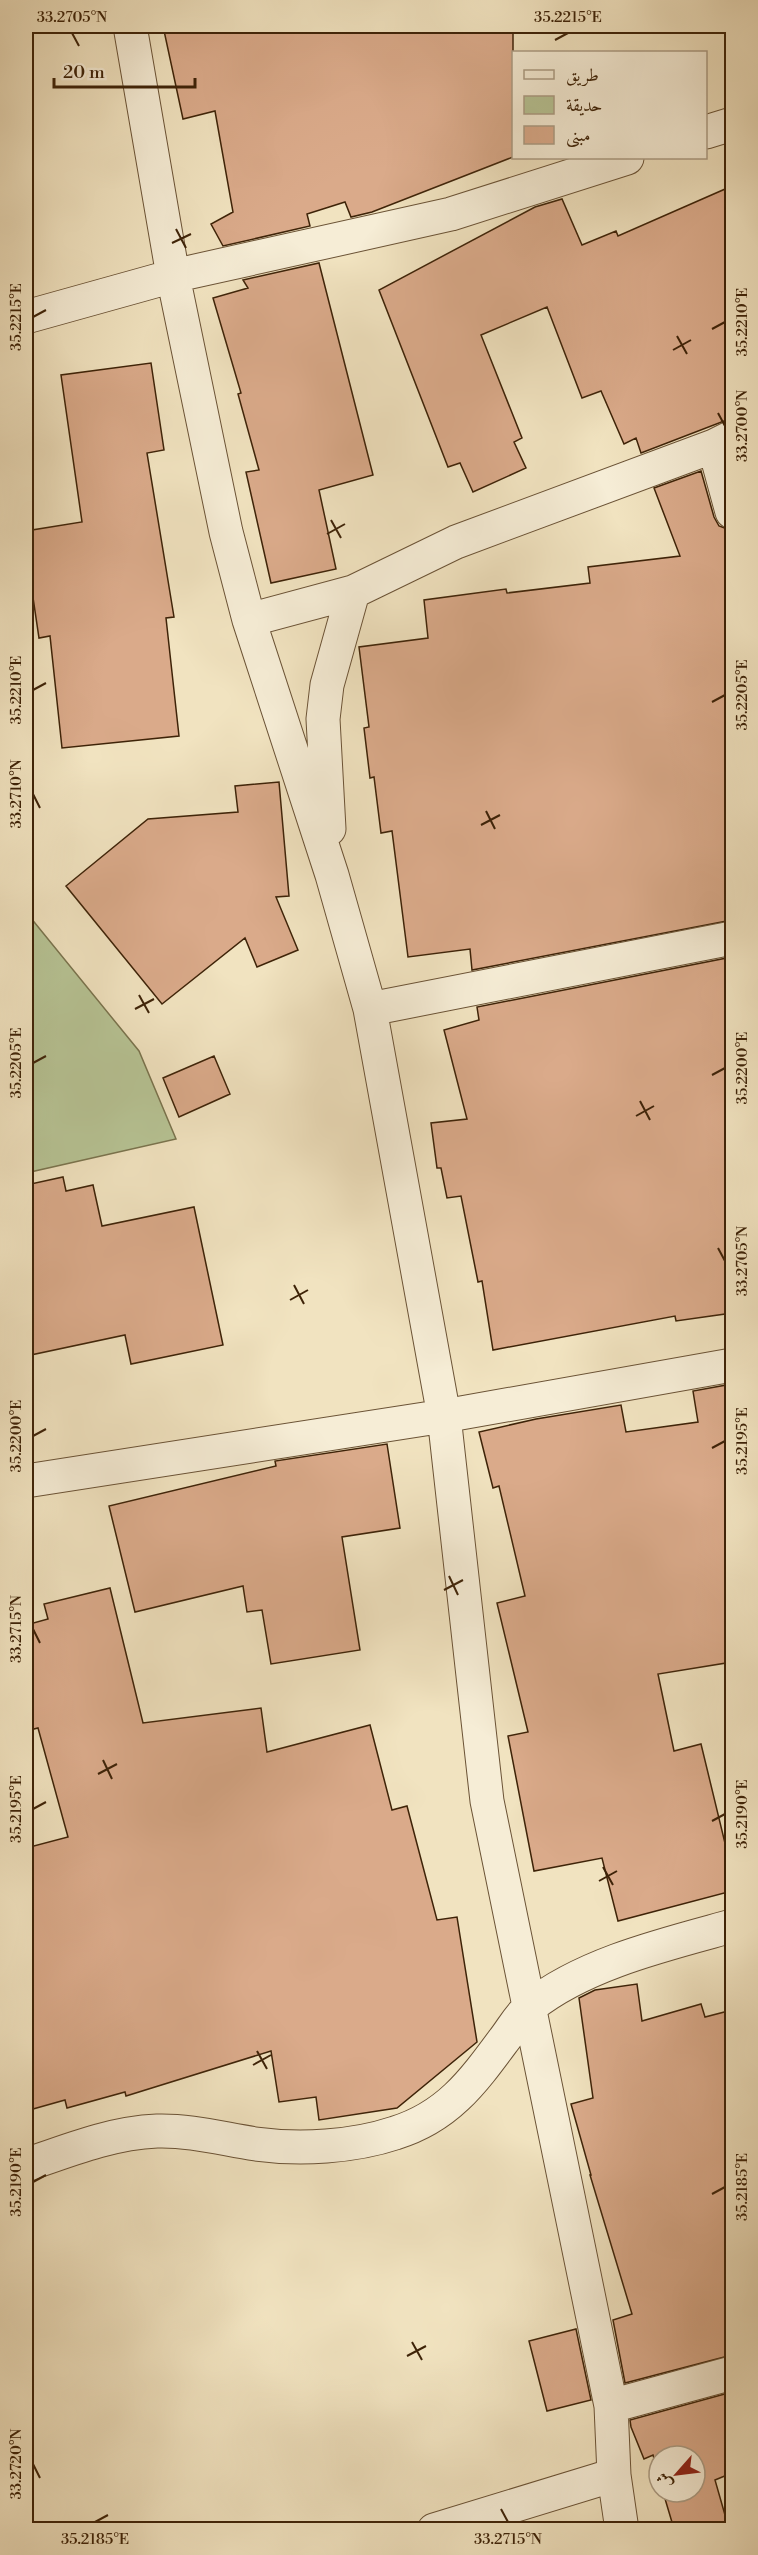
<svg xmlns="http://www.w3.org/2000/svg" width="758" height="2555" font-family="'Libre Bodoni',Amiri,serif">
  <rect width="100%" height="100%" fill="#f1e3c0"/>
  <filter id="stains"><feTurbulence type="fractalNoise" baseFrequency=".00333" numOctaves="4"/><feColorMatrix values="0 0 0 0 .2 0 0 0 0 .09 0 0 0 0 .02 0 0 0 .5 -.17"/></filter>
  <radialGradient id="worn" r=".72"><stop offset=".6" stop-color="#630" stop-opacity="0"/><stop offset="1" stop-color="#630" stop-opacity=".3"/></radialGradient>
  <path fill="#b7c495" stroke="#7a744e" stroke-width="1.5" d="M26 912 139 1051 176 1139 26 1173Z"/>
  <path fill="#daaa8a" stroke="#3e2308" stroke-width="1.5" d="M163 26H513V157L372 212 351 217 345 202 307 214 310 226 223 246 211 224 233 212 215 111 183 119Z
    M732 186V418L641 453 636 438 624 444 601 391 582 398 547 307 481 335 522 438 514 442 526 468 473 492 460 463 448 467 379 290 535 207 562 199 582 245 616 231 618 236Z
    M319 263 373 475 319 490 336 569 271 583 246 472 259 470 238 394 241 393 213 298 248 288 243 280Z
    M151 363 164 450 147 453 174 617 166 618 179 736 62 748 50 636 39 638 26 550V531L82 522 61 375Z
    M701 471 714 517 719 526 730 530 732 537V920L472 970 470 949 408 957 392 831 381 833 374 777 370 778 364 728 369 727 359 647 428 638 424 600 506 589 507 593 590 583 588 567 680 556 654 488Z
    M279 782 289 896 276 897 298 950 257 967 245 938 162 1004 66 886 148 819 238 812 235 786Z
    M732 957V1313L676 1321 675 1316 493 1350 482 1281 478 1282 461 1196 447 1198 441 1168H437L431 1123 467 1119 444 1030 479 1020 477 1007Z
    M214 1056 230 1094 179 1117 163 1078Z
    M63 1177 66 1191 93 1185 102 1226 194 1207 223 1345 131 1364 125 1335 26 1356V1185Z
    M732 1384V1662L658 1674 674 1751 701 1744 732 1872V1891L618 1921 602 1858 534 1871 508 1736 528 1732 497 1603 525 1596 499 1486 493 1488 479 1432 536 1419 621 1405 626 1432 698 1422 693 1391Z
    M387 1444 400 1528 342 1537 360 1650 271 1664 262 1610 247 1612 243 1586 135 1612 109 1506 276 1466 275 1461Z
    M110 1588 143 1723 261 1708 267 1752 370 1725 392 1810 407 1806 437 1920 457 1917 477 2042 397 2108 319 2120 316 2097 279 2102 271 2051 126 2096 125 2092 67 2108 65 2100 26 2111V1848L68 1837 38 1728 26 1731V1625L48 1619 44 1604Z
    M637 1984 642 2021 701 2004 705 2017 732 2010V2355L625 2383 613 2320 632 2314 590 2175H591L571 2104 593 2098 579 1998 595 1990Z
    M576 2329 591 2400 547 2411 529 2341Z
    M732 2392V2473L715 2480 729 2529H674L663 2492H695V2456H659V2476L653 2455 644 2459 631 2427 630 2420Z"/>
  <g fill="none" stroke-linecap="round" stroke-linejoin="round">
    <defs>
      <path id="minor" d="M130 26 173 276 226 532 249 620 332 875 370 1009 444 1416 487 1801 611 2406 614 2475 622 2530
        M706 132 732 124
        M26 317 173 276 451 214 627 158
        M714 446 732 512
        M249 620 353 592 456 542 714 446 732 437
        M329 829 323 719 327 685 353 592
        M370 1009 732 938
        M26 1481 444 1416 732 1365
        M26 2165C69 2150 111 2133 157 2131 190 2130 223 2139 256 2144 300 2150 353 2147 395 2133 447 2117 472 2083 503 2041 512 2030 520 2014 531 2006 585 1963 667 1944 732 1926
        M611 2406 732 2373
        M434 2530 614 2475"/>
    </defs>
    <use href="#minor" stroke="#6b5336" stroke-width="35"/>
    <use href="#minor" stroke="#f6edd6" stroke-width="33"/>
  </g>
  <path fill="none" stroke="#3e2308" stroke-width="2" d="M72 33 79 46M555 40 568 33M176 229 186 248M172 243 191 234M33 317 46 310M712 329 725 322M677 336 687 354M673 350 691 340M718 413 725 426M331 520 341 538M327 534 345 524M33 690 46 683M712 702 725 695M33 794 40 808M486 811 495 829M481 825 500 815M139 995 149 1013M135 1009 154 999M33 1063 46 1056M712 1075 725 1068M640 1101 650 1120M636 1116 654 1106M718 1248 725 1261M294 1285 304 1304M290 1300 308 1290M33 1436 46 1429M712 1448 725 1441M449 1576 458 1595M444 1590 463 1580M33 1629 40 1643M103 1760 112 1779M98 1774 117 1764M33 1809 46 1802M712 1821 725 1814M603 1867 613 1885M599 1881 617 1871M257 2051 267 2069M253 2065 271 2055M33 2182 46 2175M712 2194 725 2187M412 2342 422 2360M407 2356 426 2346M33 2464 40 2478M501 2509 508 2522M95 2522 108 2515"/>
  <rect width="758" height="2555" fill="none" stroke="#f1e3c0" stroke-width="66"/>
  <rect x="512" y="51" width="195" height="108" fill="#f6edd6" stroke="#ac9c84" stroke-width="1.5"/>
  <rect x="524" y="70" width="30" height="9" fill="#f6edd6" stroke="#ac9c84" stroke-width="1.5"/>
  <text x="566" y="81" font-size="18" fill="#3e2308">طريق</text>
  <rect x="524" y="96" width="30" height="18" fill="#b7c495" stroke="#ac9c84" stroke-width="1.5"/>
  <text x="566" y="111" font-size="18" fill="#3e2308">حديقة</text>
  <rect x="524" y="126" width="30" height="18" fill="#daaa8a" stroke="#ac9c84" stroke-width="1.5"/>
  <text x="566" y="141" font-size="18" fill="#3e2308">مبنى</text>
  <g transform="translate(677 2474) rotate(242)"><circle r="28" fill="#f6edd6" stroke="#ac9c84" stroke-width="1.5"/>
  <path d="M0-4.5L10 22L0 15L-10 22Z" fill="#8f2418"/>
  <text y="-9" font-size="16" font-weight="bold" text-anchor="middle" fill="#3e2308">ش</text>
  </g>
  <path d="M54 78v9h141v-9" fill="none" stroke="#3e2308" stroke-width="3"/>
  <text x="63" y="78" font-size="18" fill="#3e2308" stroke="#f6edd6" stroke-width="4.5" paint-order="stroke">20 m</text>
  <rect x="33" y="33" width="692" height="2489" fill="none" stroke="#3e2308" stroke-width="2"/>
  <g font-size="15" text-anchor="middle" fill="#3e2308">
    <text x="72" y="22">33.2705°N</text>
    <text x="568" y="22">35.2215°E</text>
    <text transform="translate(16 317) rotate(-90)" y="5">35.2215°E</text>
    <text transform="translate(742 322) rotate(-90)" y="5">35.2210°E</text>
    <text transform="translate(742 426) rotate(-90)" y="5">33.2700°N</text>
    <text transform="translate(16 690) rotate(-90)" y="5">35.2210°E</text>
    <text transform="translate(742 695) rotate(-90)" y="5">35.2205°E</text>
    <text transform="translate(16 794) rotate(-90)" y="5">33.2710°N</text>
    <text transform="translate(16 1063) rotate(-90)" y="5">35.2205°E</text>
    <text transform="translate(742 1068) rotate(-90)" y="5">35.2200°E</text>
    <text transform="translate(742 1261) rotate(-90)" y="5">33.2705°N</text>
    <text transform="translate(16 1436) rotate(-90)" y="5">35.2200°E</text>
    <text transform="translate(742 1441) rotate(-90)" y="5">35.2195°E</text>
    <text transform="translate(16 1629) rotate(-90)" y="5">33.2715°N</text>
    <text transform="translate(16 1809) rotate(-90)" y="5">35.2195°E</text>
    <text transform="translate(742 1814) rotate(-90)" y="5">35.2190°E</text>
    <text transform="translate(16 2182) rotate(-90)" y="5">35.2190°E</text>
    <text transform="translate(742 2187) rotate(-90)" y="5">35.2185°E</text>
    <text transform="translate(16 2464) rotate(-90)" y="5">33.2720°N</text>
    <text x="95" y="2544">35.2185°E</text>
    <text x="508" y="2544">33.2715°N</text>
  </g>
  <rect width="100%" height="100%" filter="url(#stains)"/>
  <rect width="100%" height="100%" fill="url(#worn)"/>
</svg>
